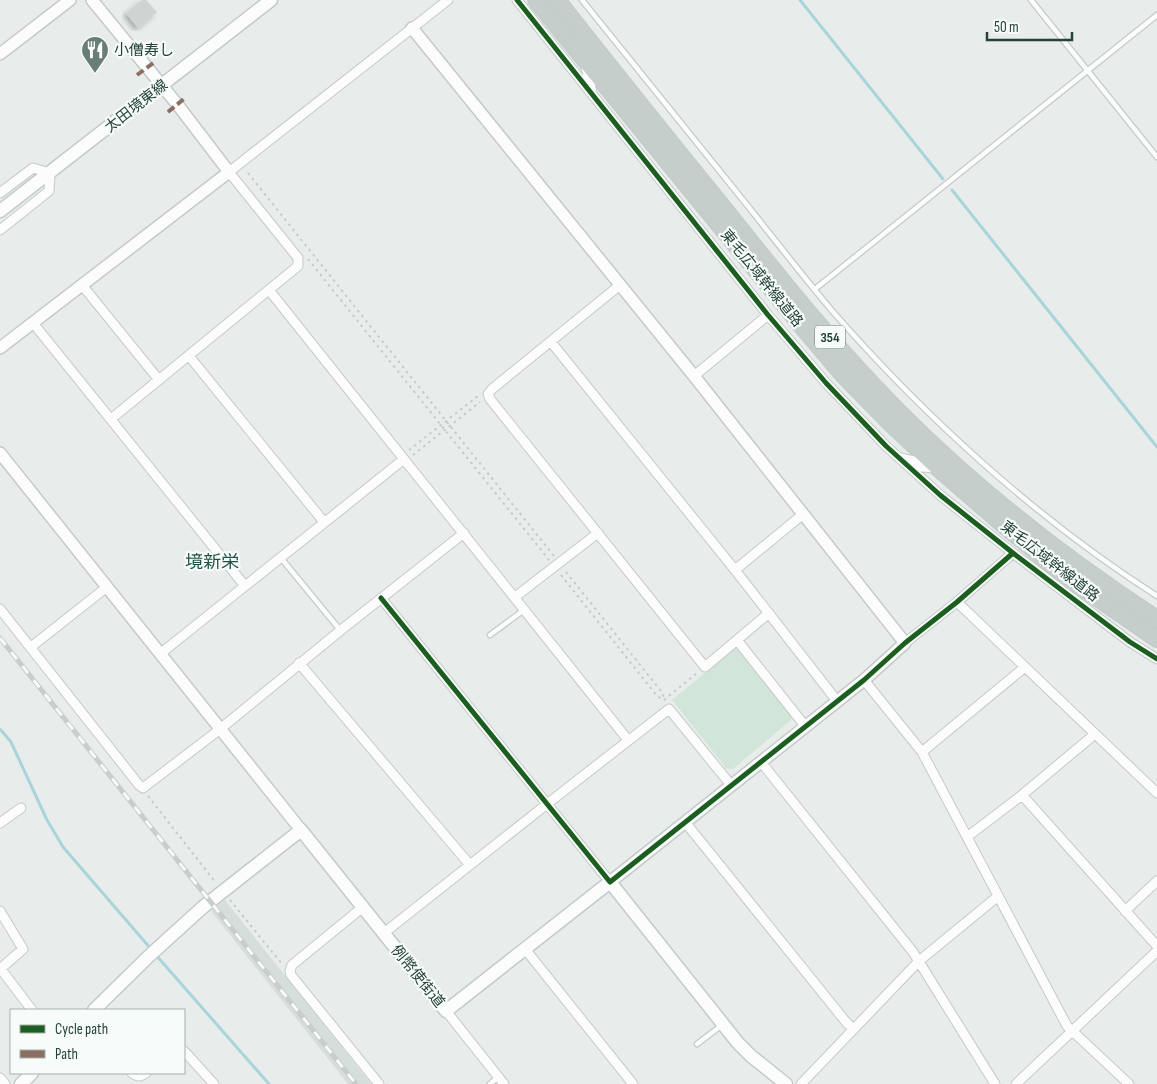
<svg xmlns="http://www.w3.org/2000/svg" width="1157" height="1084" font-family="'Sofia Sans Condensed','Noto Sans JP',sans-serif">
  <defs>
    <filter id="shadow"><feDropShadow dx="-3" dy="3" stdDeviation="2.5" flood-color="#0004"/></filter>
  </defs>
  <rect width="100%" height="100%" fill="#e8edeb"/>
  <path fill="#d6dedb" d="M225 900 371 1084H348L211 911Z"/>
  <path fill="#d1e6d8" d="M735 648 740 649 792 716 791 720 733 769H727L672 700Z"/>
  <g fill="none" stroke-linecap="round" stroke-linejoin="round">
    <path stroke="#a9d4db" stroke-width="3" d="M800 0 943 179
      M952 190 1157 447
      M0 729 11 742 47 820 63 847 151 949
      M155 954 269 1084"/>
  </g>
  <path fill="#cfd4d2" filter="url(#shadow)" d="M142 0H146L157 12 138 28 126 13Z"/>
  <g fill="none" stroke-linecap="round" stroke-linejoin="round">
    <defs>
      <path id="service" d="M582 0C637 68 692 137 747 205 776 241 804 278 834 313 927 419 1038 520 1157 596
        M1031 0 1157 157
        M815 289 1157 15
        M281 558 340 630
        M490 635 524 610
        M697 1044 722 1025
        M490 1084 498 1077"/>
      <path id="minor" d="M517 0 768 315 826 383 886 446 940 495 1013 553 1130 642 1157 659
        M586 63C586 74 591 83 592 94
        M0 193 33 168 50 173 49 191 0 230
        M82 285 159 380
        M620 285 492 389 488 394 490 399 705 667 769 613
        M269 290 628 740
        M33 323 245 586
        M551 342 735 570 837 701
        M189 356 324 522
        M694 376 768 315
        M111 419 298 266V258L294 253 229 172 448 0
        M900 458 914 461 922 467 936 468
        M735 570 802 515
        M515 597 598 533
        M381 598 610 882
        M957 602 1157 793
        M0 609 139 785 143 788 219 730 341 630 464 533
        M737 640 805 726
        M905 643 957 602 1013 553
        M31 647 107 587
        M160 654 404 459
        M299 663 470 865
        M864 680 922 752 1067 1026 1129 1084
        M922 752 1025 667
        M761 762 913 952 995 1084
        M1022 795 1157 946
        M685 822 846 1022 853 1029
        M0 823 21 808
        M967 837 1022 795 1095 734
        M363 907 292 965 290 971 291 975 379 1084
        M0 911 23 949 0 969
        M1125 911 1157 881
        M384 933 547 804 669 709 731 785
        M525 949 633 1084
        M0 968 32 1010
        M446 1011 504 1084
        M184 1051 214 1084
        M132 1073C138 1077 140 1077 146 1073
        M0 1078 5 1084
        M801 1084 919 961 997 897
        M1016 1084 1157 951"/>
      <path id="tertiary" d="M412 28 694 376 905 643 864 680 610 882
        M0 54 70 0
        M0 348 229 172 177 104 92 0
        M0 453 301 830"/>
      <path id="secondary" d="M0 211 271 0
        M94 1010 149 956 203 907 301 830 446 1011 610 882 738 1043 751 1056 786 1084
        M21 1084 32 1073"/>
      <path id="trunk" d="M536 0 799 323 843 375 890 423 939 469 1001 523 1064 575 1157 639
        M557 0C613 71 669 141 726 211 781 280 837 350 899 412 977 490 1065 559 1157 619"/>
    </defs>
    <use href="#service" stroke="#c5cac8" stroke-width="7"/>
    <use href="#minor" stroke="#c5cac8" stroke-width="11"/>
    <use href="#tertiary" stroke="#c5cac8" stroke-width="14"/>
    <use href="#secondary" stroke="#c3cbc8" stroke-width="15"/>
    <use href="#trunk" stroke="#c3ccc9" stroke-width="18"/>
    <path stroke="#c3ccca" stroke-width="2" stroke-dasharray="2.5 4" stroke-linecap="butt" d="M248 173 554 556
      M308 259 549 560
      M409 450 478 396
      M413 455 480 402
      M566 572 661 691 665 700
      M561 575 657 696 664 700 697 673
      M148 796 216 883
      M230 900 282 964"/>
    <use href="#service" stroke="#fcfcfc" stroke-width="4.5"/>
    <use href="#minor" stroke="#fcfcfc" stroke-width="9"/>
    <use href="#tertiary" stroke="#fcfcfc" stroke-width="11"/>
    <use href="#secondary" stroke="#fcfcfc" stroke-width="12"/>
    <use href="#trunk" stroke="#c6cecc" stroke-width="15"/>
    <defs>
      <path id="rail" d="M0 638 356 1084"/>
    </defs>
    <use href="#rail" stroke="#c9cdcc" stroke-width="5"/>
    <use href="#rail" stroke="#f7fbf9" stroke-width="3" stroke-dasharray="9" stroke-linecap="butt"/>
    <path stroke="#8d6e63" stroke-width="4" stroke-dasharray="8 4" stroke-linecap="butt" d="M137 75 156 61
      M168 112 185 98"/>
    <defs>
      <path id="cycleway" d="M517 0 768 315 826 383 886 446 940 495 1013 553 1130 642 1157 659
        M381 598 610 882 864 680 905 643 957 602 1013 553"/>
    </defs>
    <use href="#cycleway" stroke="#f7fbf9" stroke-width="8"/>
    <use href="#cycleway" stroke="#1b5e20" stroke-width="5"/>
  </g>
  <defs>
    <symbol id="restaurant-pin" viewBox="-11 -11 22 30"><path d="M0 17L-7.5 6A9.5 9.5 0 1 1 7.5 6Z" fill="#697e78" stroke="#f7fbf9"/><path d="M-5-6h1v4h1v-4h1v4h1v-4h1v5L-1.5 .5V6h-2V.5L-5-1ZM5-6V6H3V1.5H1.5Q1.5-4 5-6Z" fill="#fff"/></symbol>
  </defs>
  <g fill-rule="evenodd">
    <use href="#restaurant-pin" x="79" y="34" width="32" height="43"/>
  </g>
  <g text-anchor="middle" stroke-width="4.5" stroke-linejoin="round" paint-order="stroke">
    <rect fill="#f7fbf9" stroke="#637a73" stroke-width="1" x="815" y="325.5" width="30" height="23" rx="4"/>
    <g font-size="14" font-weight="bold" fill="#24423a">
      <text x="830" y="342">354</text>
    </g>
    <g font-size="15" fill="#24423a" stroke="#f7fbf9" text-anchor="start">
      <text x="114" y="55">小僧寿し</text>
    </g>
    <g font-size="15" fill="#24423a" stroke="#f7fbf9">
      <text transform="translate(136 106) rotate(-38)" y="5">太田境東線</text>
      <text transform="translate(762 278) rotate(51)" y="5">東毛広域幹線道路</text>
      <text transform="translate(1050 561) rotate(38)" y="5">東毛広域幹線道路</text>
      <text transform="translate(418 976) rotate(51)" y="5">例幣使街道</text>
    </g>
    <g font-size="18" fill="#1f5548" stroke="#f7fbf9">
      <text x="212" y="568">境新栄</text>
    </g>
  </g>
  <rect x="10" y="1009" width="175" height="65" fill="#f7fbf9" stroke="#a3b1ad"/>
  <rect x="20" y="1025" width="25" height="8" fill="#1b5e20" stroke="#a3b1ad"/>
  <text x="55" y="1034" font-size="15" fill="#24423a">Cycle path</text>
  <rect x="20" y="1050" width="25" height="8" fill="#8d6e63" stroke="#a3b1ad"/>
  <text x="55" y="1059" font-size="15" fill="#24423a">Path</text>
  <path d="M987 32v8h85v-8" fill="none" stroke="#24423a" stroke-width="2.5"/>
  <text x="994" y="32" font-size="15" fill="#24423a" stroke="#f7fbf9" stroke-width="4" paint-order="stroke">50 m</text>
</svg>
